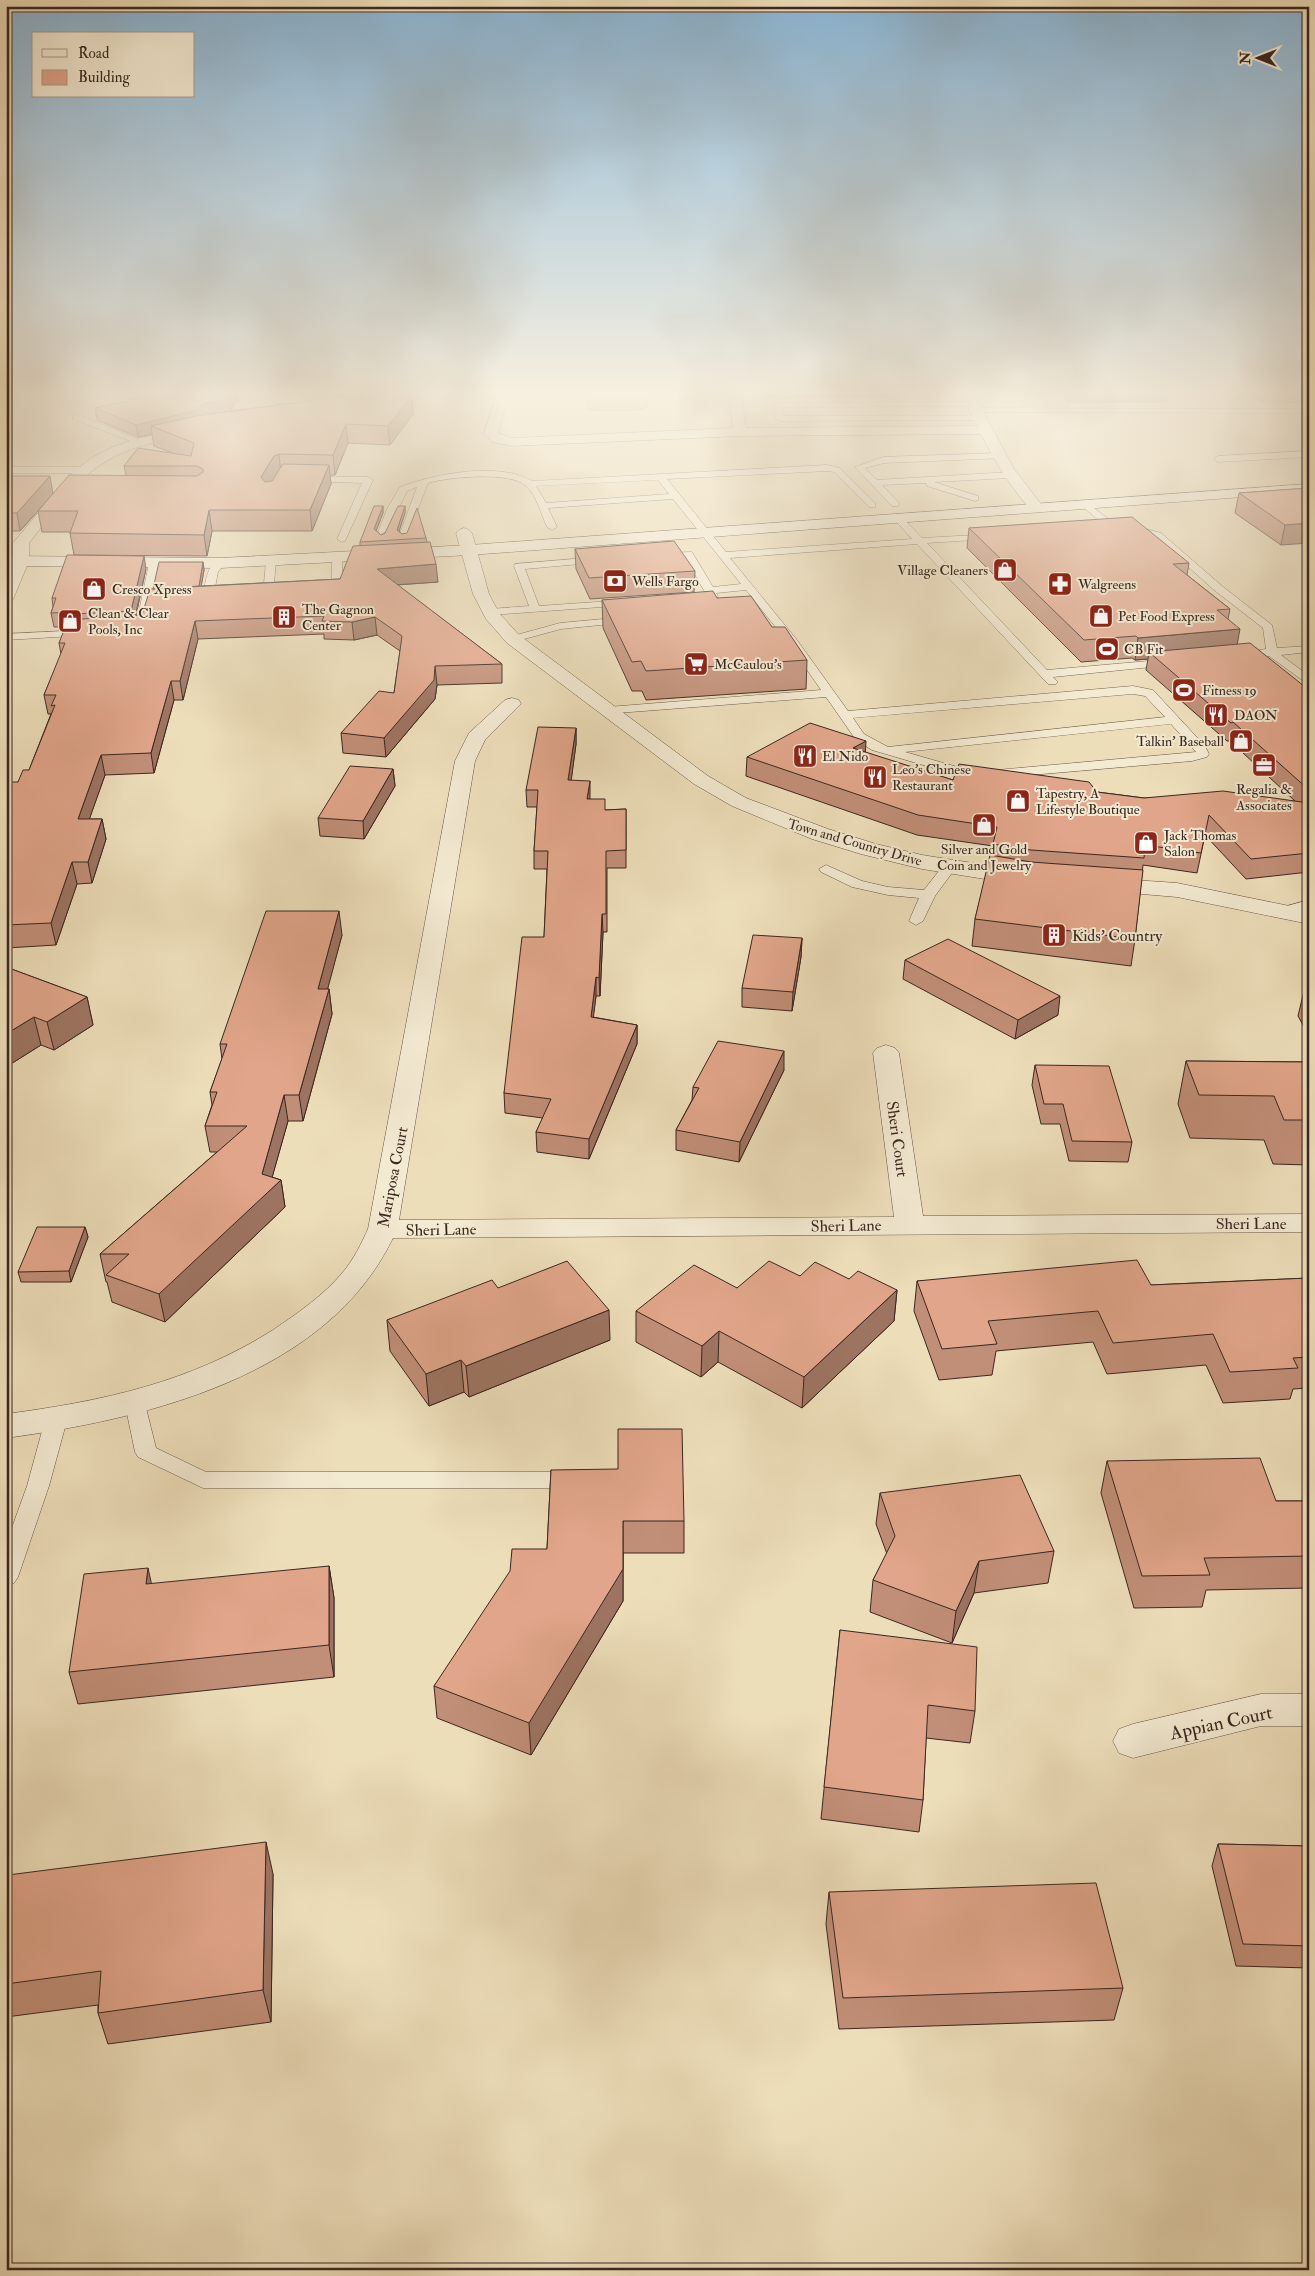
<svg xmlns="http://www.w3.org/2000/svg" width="1315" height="2276" font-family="'IM FELL Double Pica',serif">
  <rect width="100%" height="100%" fill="#eddeba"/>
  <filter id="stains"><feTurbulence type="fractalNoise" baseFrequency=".004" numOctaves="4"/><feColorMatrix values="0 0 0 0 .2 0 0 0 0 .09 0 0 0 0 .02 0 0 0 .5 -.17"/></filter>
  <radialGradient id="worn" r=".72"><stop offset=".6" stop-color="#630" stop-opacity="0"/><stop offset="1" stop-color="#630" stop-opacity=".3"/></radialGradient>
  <path fill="#bfc08b" stroke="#7c7455" d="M588 396H648L647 407 638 410H593L588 409Z"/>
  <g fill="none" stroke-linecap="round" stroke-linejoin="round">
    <defs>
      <path id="lane" d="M240 396H248L237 417H231L230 415Z
        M293 396H301L295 405 269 410 265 408 289 401Z
        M973 402 977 404 976 406 782 407 784 416H982V420L780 421 776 419 773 405 777 403Z
        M973 408 1309 409V413L976 412H973Z
        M73 415H79L145 442 138 444 73 419Z
        M1309 451V457L1218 462 1214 459 1218 456Z
        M1001 453 1004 454V458L884 463 865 468 877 480 1011 472 1016 475 1011 478 934 482 978 496V500L975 501 927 486 926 483 882 485 900 504 898 506H892L855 467 883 457Z
        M827 465 840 468 875 503V507H869L834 472 827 471 667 479 726 552 912 539 893 518 898 515 901 516 922 538 994 534 996 536 991 539 927 543 1047 670 1171 659 1177 662 1171 665 1053 677 1058 682 1056 684H1048L917 544 730 558 797 640 848 711 1133 686 1153 690 1205 746 1209 754 1207 757 1192 761 974 780 872 750 856 740 826 697 604 714 602 711 604 708 608 707 821 690 789 644 746 590 716 593 718 596 717 598 691 600V596L706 594 685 557 657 558 656 556 661 553 692 552 713 587 741 584 673 499 548 508 557 527 552 530 547 527C541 514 537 496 526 486 511 471 448 477 428 483L407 538 404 539 399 536 417 487 407 491 384 539 381 540 376 537 387 509 400 487C435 474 498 461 532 481ZM658 480 669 494 546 503 536 486ZM1133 694 1145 696 1165 717 888 747 864 734 853 718ZM1171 724 1196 752 975 772 905 752Z
        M6 467H85L89 470 85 473H6Z
        M309 476 368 477 373 480 345 541 342 542 337 539 362 483 306 481 304 479Z
        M1085 501 1116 525V529L1099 530V526L1104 525 1082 506V502Z
        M1131 525 1161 533 1222 586 1272 625 1277 648 1309 646V652L1281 655 1309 676V685L1269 656 1237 657 1235 655 1237 653 1266 649 1263 628 1214 590 1155 537 1128 530V526Z
        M337 555 342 558V580L337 583 332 580V558Z
        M598 557 602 558V562L525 569 539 606 625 600 630 603 629 605 490 615 485 612 490 609 529 606 514 566 515 564Z
        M271 558 276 561 274 583 269 586 264 583 266 561Z
        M154 560 159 563 146 626 141 629 136 626 149 563Z
        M220 560 225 563 218 572 213 598 208 601 192 600V596L203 595C206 582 206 565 220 560Z
        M626 617 630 618 631 620 630 622 561 629 513 642 507 639 509 637 560 623Z
        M86 630 92 633 90 635 6 640V634Z
        M950 862 957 866 935 896 923 921 916 925 909 921 919 898 888 895 852 887 821 872 819 869 826 865 862 881 888 887 924 890 945 863Z
        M1309 900V909L1285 915 1278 911 1280 908Z
        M135 1397 142 1399 145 1404 156 1448 206 1472H573L581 1474 584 1480 581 1486 573 1488H203L138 1457 135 1452 125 1404 128 1399Z
        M56 1413 63 1415 67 1420 49 1486 18 1577 14 1583 6 1586V1544L27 1486 45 1420 49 1415Z"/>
      <path id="street" d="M496 396H508L498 433 512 438 733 428 729 396H741L746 428 977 426 963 396H975L1014 469 1044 508 1042 511H1032C1011 488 995 462 981 434L740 436 512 446 492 442 484 434Z
        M188 427 195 431 193 434C169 440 144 443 122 453 80 471 56 509 29 543V561L14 597 12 601 6 602V577L13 561V543L70 475 91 458 113 447 136 439Z
        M464 528 469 530 472 533 489 594 499 613 519 635 708 776 746 798 828 829 876 844 922 855 1023 871 1031 873 1034 878 1031 883 1023 885 922 869 861 854 812 839 732 806 694 784 507 643 486 619 473 594 456 533 459 530Z
        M512 698 519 700 521 704 485 740 475 761 399 1220 894 1217 873 1053 877 1048 886 1045 895 1048 899 1053 923 1216 1309 1214V1232L393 1238C326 1377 145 1419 6 1438V1414C103 1401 189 1383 273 1330 298 1313 324 1295 343 1272 354 1259 361 1244 368 1229L455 761 469 733 505 700Z
        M1104 878 1177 883 1309 910V924L1177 897 1096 890 1093 885 1096 880Z
        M1261 1694H1309V1726H1261L1133 1758 1119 1753 1113 1741 1119 1729 1133 1724Z"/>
      <path id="secondary" d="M1309 484V492L470 555 220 568 6 566V556L220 558 470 545Z"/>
    </defs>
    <use href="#lane" stroke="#675546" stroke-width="1"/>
    <use href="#street" stroke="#675546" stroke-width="1"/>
    <use href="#secondary" stroke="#3a271f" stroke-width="1"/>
    <use href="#lane" fill="#f3ead2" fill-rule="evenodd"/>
    <use href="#street" fill="#f3ead2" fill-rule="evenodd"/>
    <use href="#secondary" fill="#f3ead2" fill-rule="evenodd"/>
  </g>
  <path fill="#c18e77" stroke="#3a271f" d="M152 396H238L230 411 303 402 302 396H412L413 414 390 445 348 443 335 475H330L331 484 312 531H212L207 556 74 555 70 533V532H42L38 511 20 531H6V476L53 493 126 475 124 466 173 453 154 446 152 434 138 437 97 420 95 408Z
    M764 396H894V397H765Z
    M1064 396H1169L1166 402H1068Z
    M1252 396H1309V402H1262Z
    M1309 488 1281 545 1235 513 1239 493Z
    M383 506V513L376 531 381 535 385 533 405 506V513L399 531 402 534 426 538 427 542 438 582 397 585 502 664V683L437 685 435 699 386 757 343 753 341 733 394 693 400 651 377 635 354 640 324 639V634L198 639 183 700H174L154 773 105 775 89 819H102L106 839 92 883 77 884 56 945 6 948V789L18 782 29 770 51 714H48L44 695 61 654 59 643 66 627H54L51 613 53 607 52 598 146 569 136 616 142 615 153 589 203 562 204 570 201 586 340 579 360 546V542Z
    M969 528 1189 563 1187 575 1230 609 1228 619 1237 644 1309 690V872L1246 879 1205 835 1197 873 1143 865 1135 939 1131 966 972 946 975 919 991 856 993 846 917 835 746 776 747 757 865 753 953 780 1097 792 1144 798 1295 801 1230 741H1227L1146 670 1148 659 1135 660 1132 658 1081 662 967 548Z
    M575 549 695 571 694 592 590 599 576 569Z
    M717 598 772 627 807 660 806 689 646 700 642 691H632L603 628 602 600Z
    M576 728V744L571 780 590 799 605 810 626 809V868H607V932H603L600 996H596L593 1017 637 1025V1044L589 1159 537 1152 536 1132 543 1118 505 1113 504 1093 544 937 547 869H534V851L537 807H527L526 790Z
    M393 769 395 786 364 839 320 836 318 818Z
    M342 935 327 989H329L332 1014 303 1121H288L272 1177 281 1180 285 1207 165 1322 112 1302 107 1282H106L100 1254 217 1152H210L205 1126 212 1105 210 1092 222 1059 220 1044Z
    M802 938 801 957 792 1011 742 1007V988Z
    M905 960 1058 1015 1015 1039 903 979Z
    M6 967 87 997 93 1025 54 1050 41 1045 6 1067Z
    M1308 974H1309V1036L1298 1016Z
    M1186 1061 1309 1062V1165L1273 1164 1264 1140 1190 1138 1178 1104Z
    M1035 1065 1132 1142 1128 1162 1069 1161 1060 1124H1041L1032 1085Z
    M784 1070 739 1162 676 1150V1130L692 1100 693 1087Z
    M85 1227 88 1237 71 1282H21L18 1272Z
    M800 1276 849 1279 897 1290 894 1321 802 1408 718 1362 701 1377 636 1342V1311L737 1288Z
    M1309 1278V1388L1293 1389 1290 1399 1223 1403 1206 1365 1107 1374 1093 1342 996 1351 992 1375 939 1380 914 1311 917 1281 1151 1285Z
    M498 1288 610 1340 469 1397 464 1392 429 1406 390 1351 387 1320Z
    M1107 1461 1276 1501H1309V1588L1206 1590 1202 1607 1134 1608 1101 1493Z
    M551 1470 684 1521V1553H623V1601L531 1755 437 1718 434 1686 547 1549Z
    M880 1493 1054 1551 1048 1583 974 1593 952 1643 870 1612 873 1580 887 1554 876 1524Z
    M329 1566 334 1598V1677L78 1704 69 1672Z
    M840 1630 975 1711 970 1743 926 1738 923 1800 919 1832 821 1819Z
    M1218 1844 1309 1846V1968L1236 1966 1212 1866Z
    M273 1874 271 2022 108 2044 98 2013V2005L6 2017V1984Z
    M829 1892 1123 1988 1114 2020 839 2029 826 1924Z"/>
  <path fill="#9d7461" stroke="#3a271f" d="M230 396H238L230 411 151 426 152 434 138 437 136 425Z
    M302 396H392L303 409Z
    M412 396 413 414 390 445 388 426Z
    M346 424 348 443 335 475 333 455Z
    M279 454 281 474 263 497 261 477 274 456Z
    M329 465 331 484 312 531 310 510Z
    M50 476 53 494 20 531 17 513Z
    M383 506V513L374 536V529Z
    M405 506V513L397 537V530Z
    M209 510 212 531 207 556 204 535Z
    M1309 523V543L1281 545 1285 525Z
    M144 556 146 569 133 625 131 611Z
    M203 562 204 570 200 593 199 586Z
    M436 564 438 582 378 586 377 569Z
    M375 617 377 635 354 640 352 622Z
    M195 621 198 639 183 700 180 681Z
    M1240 629 1236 651 1149 652 1148 659 1135 660 1138 638Z
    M435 666 437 685 435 699 386 757 384 738Z
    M171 681 174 700 154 773 151 753Z
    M576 728V744L569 797 568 780Z
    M866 741 865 760 853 748Z
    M101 755 105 775 82 840 78 819Z
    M393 769 395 786 364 839 363 821Z
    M590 781V798L588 817 587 799Z
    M102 819 106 839 92 883 88 862Z
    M72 862 77 884 56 945 51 923Z
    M339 911 342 935 321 1014 318 989Z
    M602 914 603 932 600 996 599 978Z
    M802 938 801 957 792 1011 793 992Z
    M596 977V996L591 1036V1017Z
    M329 989 332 1014 303 1121 299 1095Z
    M1060 996 1058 1015 1015 1039 1018 1020Z
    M87 997 93 1025 54 1050 47 1022Z
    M34 1017 41 1045 6 1067V1034Z
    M637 1025V1044L589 1159V1139Z
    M784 1051V1070L739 1162 740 1142Z
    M284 1095 288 1121 268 1192 281 1180 285 1207 165 1322 159 1294 262 1174Z
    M85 1227 88 1237 71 1282 69 1271Z
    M6 1258 11 1276 6 1290Z
    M897 1290 894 1321 802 1408 804 1377Z
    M609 1310 610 1340 469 1397 466 1366Z
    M719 1331 718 1362 701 1377 702 1346Z
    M461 1360 464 1392 429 1406 426 1374Z
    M623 1521V1601L531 1755 529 1723Z
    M979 1561 974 1593 952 1643 956 1611Z
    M329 1566 334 1598V1677L329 1645Z
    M148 1568 155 1600 146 1584Z
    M266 1842 273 1874 271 2022 263 1990Z"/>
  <path fill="#e0a58a" stroke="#3a271f" d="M152 396H230L228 399 203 404 194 411 136 425 95 408Z
    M347 396H412L388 426 346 424 333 455 279 454 274 456 261 477 265 482 272 481 283 464 329 465 310 510H209L204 535 70 533 78 511H38L69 475 197 476 203 472V469L197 466H124L138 448 191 456 194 443 151 426 196 416Z
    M6 476H50L17 513H6Z
    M1309 488V523L1285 525 1239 493Z
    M374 506H383L374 529 381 535 385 533 398 506H405L397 530 402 534 407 533 417 508 426 538 360 542Z
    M1132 517 1189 563 1173 564 1230 609 1217 610 1240 629 1138 638 1136 636 1084 640 969 528Z
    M674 541 695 571 589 578 575 549Z
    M430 542 436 564 377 569 502 664 435 666 434 680 384 738 341 733 379 691 394 693 402 636 375 617 352 622 322 621 324 616 195 621 180 681H171L151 753 101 755 78 819H102L88 862H72L51 923 6 925V789L9 782H18L23 770H29L55 705 51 706 56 695H44L65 643H59L68 620 142 615 150 589 340 579 353 546Z
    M67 555 144 556 131 611 73 614 74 612 51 613 56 598H52Z
    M159 562H203L199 586 153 589Z
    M713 591 717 598 751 596 772 627H785L807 660 646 671 641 661 632 662 602 600Z
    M1250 643 1309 690V790L1233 722 1231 723 1149 652Z
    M810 723 866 741 853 748 953 780 959 764 1089 782 1097 792 1144 798 1223 791 1309 803V853L1251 859 1209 815 1201 853 1145 845 1144 858 1031 850 993 844 997 827 918 815 747 757Z
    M538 727 576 728 568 780 590 781 587 799H605V810L626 809V850L606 851V914H602L599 978 596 977 591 1017 637 1025 589 1139 536 1132 551 1099 504 1093 522 937H544L548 851H534L538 790H526Z
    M350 766 393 769 363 821 318 818Z
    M990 855 1031 862 1143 870 1135 939 975 919Z
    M266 911H339L318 989H329L299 1095H284L262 1174 281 1180 159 1294 106 1275 129 1254H100L247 1126H205L217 1092H210L227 1044H220Z
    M753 935 802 938 793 992 742 988Z
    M948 939 1060 996 1018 1020 905 960Z
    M6 967 87 997 47 1022 34 1017 6 1034Z
    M718 1041 784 1051 740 1142 676 1130 699 1088 693 1087Z
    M1186 1061 1309 1062V1120H1284L1274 1096 1199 1095Z
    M1035 1065 1109 1066 1132 1142 1072 1141 1063 1104H1044Z
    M37 1227H85L69 1271 18 1272Z
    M1137 1260 1151 1285 1309 1278V1357L1293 1358 1298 1368 1230 1372 1213 1334 1113 1343 1098 1311 988 1321 997 1344 942 1349 917 1281Z
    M567 1261 609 1310 466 1366 461 1360 426 1374 387 1320 492 1280 498 1288Z
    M769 1261 800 1276 815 1262 849 1279 858 1271 897 1290 804 1377 719 1331 702 1346 636 1311 694 1265 737 1288Z
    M618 1429H682L684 1521H623V1569L529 1723 434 1686 510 1571 512 1549H547L551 1470 618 1469Z
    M1260 1458 1276 1501H1309V1556L1204 1558 1210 1575 1142 1576 1107 1461Z
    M1020 1475 1054 1551 979 1561 956 1611 873 1580 895 1536 880 1493Z
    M329 1566V1645L69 1672 84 1574 148 1568 146 1584Z
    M840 1630 977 1647 975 1711 928 1705 923 1800 824 1787Z
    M266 1842 263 1990 98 2013 101 1971 6 1984V1890L8 1875Z
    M1218 1844 1309 1846V1946L1243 1944Z
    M1096 1883 1123 1988 843 1998 829 1892Z"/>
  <linearGradient id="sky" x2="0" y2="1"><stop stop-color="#8ab6d6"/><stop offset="0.55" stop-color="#f7f0e0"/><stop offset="1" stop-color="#f7f0e0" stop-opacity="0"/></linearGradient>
  <rect width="1315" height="715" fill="url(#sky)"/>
  <defs>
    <symbol id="shop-square" viewBox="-11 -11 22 22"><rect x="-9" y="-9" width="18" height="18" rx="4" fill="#8f2418" stroke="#f3ead2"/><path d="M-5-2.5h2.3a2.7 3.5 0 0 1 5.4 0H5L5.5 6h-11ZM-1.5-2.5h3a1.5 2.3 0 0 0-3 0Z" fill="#fff"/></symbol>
    <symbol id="bank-square" viewBox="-11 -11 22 22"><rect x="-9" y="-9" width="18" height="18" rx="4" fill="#8f2418" stroke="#f3ead2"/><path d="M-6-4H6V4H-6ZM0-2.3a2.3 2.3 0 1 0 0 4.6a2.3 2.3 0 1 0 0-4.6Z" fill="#fff"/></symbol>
    <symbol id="pharmacy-square" viewBox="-11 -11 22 22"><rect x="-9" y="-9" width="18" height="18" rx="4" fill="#8f2418" stroke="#f3ead2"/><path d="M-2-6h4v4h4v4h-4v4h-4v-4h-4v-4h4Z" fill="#fff"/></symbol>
    <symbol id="building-square" viewBox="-11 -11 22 22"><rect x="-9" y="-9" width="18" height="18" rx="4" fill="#8f2418" stroke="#f3ead2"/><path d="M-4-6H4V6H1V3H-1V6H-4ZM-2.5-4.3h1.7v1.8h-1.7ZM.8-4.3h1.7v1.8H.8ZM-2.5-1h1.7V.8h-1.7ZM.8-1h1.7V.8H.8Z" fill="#fff"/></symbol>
    <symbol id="stadium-square" viewBox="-11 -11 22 22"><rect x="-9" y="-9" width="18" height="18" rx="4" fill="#8f2418" stroke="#f3ead2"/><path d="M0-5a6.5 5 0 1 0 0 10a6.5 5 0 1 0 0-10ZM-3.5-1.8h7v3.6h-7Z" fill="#fff"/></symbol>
    <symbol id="supermarket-square" viewBox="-11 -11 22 22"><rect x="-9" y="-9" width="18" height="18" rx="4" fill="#8f2418" stroke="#f3ead2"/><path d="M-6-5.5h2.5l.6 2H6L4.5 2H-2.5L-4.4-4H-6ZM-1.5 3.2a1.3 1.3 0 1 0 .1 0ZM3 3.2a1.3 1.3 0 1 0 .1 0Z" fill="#fff"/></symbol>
    <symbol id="restaurant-square" viewBox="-11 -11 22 22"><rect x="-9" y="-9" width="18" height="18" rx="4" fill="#8f2418" stroke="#f3ead2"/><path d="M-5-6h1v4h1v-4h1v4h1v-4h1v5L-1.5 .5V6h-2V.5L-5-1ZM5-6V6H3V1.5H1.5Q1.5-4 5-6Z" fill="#fff"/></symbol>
    <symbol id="office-square" viewBox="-11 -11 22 22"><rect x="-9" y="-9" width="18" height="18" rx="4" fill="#8f2418" stroke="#f3ead2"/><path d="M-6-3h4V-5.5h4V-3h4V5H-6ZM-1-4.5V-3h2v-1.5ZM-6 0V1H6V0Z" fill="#fff"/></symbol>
  </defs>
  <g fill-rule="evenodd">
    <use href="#shop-square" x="991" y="556" width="28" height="28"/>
    <use href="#bank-square" x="601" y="567" width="28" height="28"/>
    <use href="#pharmacy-square" x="1046" y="570" width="28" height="28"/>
    <use href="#shop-square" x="80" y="575" width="28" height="28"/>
    <use href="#shop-square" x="1087" y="602" width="28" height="28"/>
    <use href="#building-square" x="270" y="603" width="28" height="28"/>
    <use href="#shop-square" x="56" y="607" width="28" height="28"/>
    <use href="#stadium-square" x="1093" y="635" width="28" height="28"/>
    <use href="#supermarket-square" x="682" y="650" width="28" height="28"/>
    <use href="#stadium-square" x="1170" y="676" width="28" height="28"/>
    <use href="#restaurant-square" x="1202" y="701" width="28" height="28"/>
    <use href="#shop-square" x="1227" y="727" width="28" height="28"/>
    <use href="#restaurant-square" x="791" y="742" width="28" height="28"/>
    <use href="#office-square" x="1250" y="751" width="28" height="28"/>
    <use href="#restaurant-square" x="861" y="763" width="28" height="28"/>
    <use href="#shop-square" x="1004" y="787" width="28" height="28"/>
    <use href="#shop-square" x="970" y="811" width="28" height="28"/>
    <use href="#shop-square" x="1132" y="829" width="28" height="28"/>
    <use href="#building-square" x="1040" y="921" width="28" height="28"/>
  </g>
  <g text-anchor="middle" stroke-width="4" stroke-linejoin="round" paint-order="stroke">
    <g font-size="14" fill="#3a271f" stroke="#f3ead2" text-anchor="start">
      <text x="988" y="575" text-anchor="end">Village Cleaners</text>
      <text x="632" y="586">Wells Fargo</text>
      <text x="1078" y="589">Walgreens</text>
      <text x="112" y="594">Cresco Xpress</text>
      <text x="302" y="614">The Gagnon<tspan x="302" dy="16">Center</tspan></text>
      <text x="88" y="618">Clean &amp; Clear<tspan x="88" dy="16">Pools, Inc</tspan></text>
      <text x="1118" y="621">Pet Food Express</text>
      <text x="1124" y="654">CB Fit</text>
      <text x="714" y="669">McCaulou's</text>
      <text x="1202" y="695">Fitness 19</text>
      <text x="1234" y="720">DAON</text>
      <text x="1224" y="746" text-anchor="end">Talkin' Baseball</text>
      <text x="822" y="761">El Nido</text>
      <text x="892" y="774">Leo's Chinese<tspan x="892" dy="16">Restaurant</tspan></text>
      <text x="1264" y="794" text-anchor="middle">Regalia &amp;<tspan x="1264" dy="16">Associates</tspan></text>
      <text x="1036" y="798">Tapestry, A<tspan x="1036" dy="16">Lifestyle Boutique</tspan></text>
      <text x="1164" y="840">Jack Thomas<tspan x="1164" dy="16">Salon</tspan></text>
      <text x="984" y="854" text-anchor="middle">Silver and Gold<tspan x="984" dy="16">Coin and Jewelry</tspan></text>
    </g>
    <g font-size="14" fill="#3a271f" stroke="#f3ead2">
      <text transform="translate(855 842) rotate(16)" y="5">Town and Country Drive</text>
    </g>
    <g font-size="16" fill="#3a271f" stroke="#f3ead2" text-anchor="start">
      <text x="1072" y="941">Kids' Country</text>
    </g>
    <g font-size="16" fill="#3a271f" stroke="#f3ead2">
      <text transform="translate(898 1139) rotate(82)" y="6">Sheri Court</text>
      <text transform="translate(392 1177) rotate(-79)" y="6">Mariposa Court</text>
      <text x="1251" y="1229">Sheri Lane</text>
      <text transform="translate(846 1225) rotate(-1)" y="6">Sheri Lane</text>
      <text transform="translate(441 1229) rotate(-1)" y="6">Sheri Lane</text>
    </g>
    <g font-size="19" fill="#3a271f" stroke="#f3ead2">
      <text transform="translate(1221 1722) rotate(-12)" y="7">Appian Court</text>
    </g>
  </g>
  <rect width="1315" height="2276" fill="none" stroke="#eddeba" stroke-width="25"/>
  <rect x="8" y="8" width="1300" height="2261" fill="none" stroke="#3a271f" stroke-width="2.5"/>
  <rect x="12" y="12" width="1290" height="2251" fill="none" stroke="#3a271f"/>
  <rect x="32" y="32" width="162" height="65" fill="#f3ead2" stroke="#a99c8a"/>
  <rect x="42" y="49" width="25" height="8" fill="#f3ead2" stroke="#a99c8a"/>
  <text x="78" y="58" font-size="15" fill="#3a271f">Road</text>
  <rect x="42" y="70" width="25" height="15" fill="#e0a58a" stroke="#a99c8a"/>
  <text x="78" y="82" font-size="15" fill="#3a271f">Building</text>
  <g transform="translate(1258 58) rotate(270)" stroke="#f3ead2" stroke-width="4" paint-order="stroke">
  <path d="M0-4L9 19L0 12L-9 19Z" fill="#3a271f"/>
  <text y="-8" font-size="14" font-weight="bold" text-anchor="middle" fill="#3a271f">N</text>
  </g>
  <rect width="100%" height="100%" filter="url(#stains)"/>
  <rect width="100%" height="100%" fill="url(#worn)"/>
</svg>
